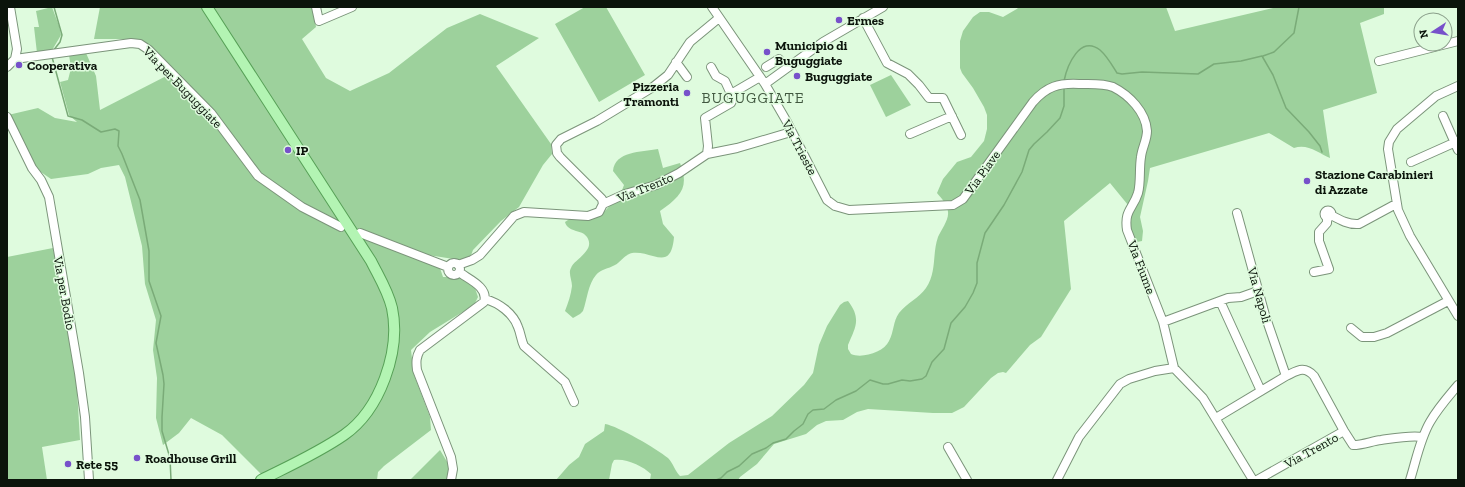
<svg xmlns="http://www.w3.org/2000/svg" width="1465" height="487" font-family="'Zilla Slab',serif">
  <rect width="100%" height="100%" fill="#dffbde"/>
  <path fill="#9dd19c" d="M52 7 59 26 61 35 51 52 37 53 34 27H39L36 11Z
    M100 7H313L316 27 302 39 326 78 350 91 389 73 447 28 480 14 539 38 496 66 551 144 552 154 543 165 519 207 501 221 473 250 470 258 460 260 428 255 420 260 440 268 443 277H459L475 288 478 297 474 305 430 332 411 350 414 375 430 417 431 430 384 466 378 472 377 480H267L222 435 191 418 179 433 163 445 156 418 157 378 153 350 156 320 145 284 142 246 125 177 119 165 101 168 88 174 51 179 35 168 8 115 38 108 55 118 77 122 69 115 60 82 68 80 71 68 69 55 86 53 96 76 100 110 176 71 146 43 134 39H94Z
    M585 7H606L645 75 599 102 555 24Z
    M1020 7H1166L1175 31 1277 7H1384V14L1360 23 1377 93 1323 110 1330 158C1319 153 1307 143 1294 148L1269 133 1150 168 1148 181 1140 217 1143 231 1142 241 1137 242 1122 228 1128 205 1110 183 1064 221 1071 289 1041 337 1030 345 1006 373 1003 372 998 373 991 378 964 407 952 413H933L868 409 857 412 843 420 826 421 817 425 806 434 774 444 757 464 740 477 738 480H650L651 474C643 466 626 458 614 460L612 464 609 480H556L569 465 579 457 585 444 604 431 605 424C618 426 657 449 668 458 673 463 675 471 680 476L688 475 729 443 772 416 804 385 813 373 819 345 827 326 840 305 844 302 848 301C862 319 855 328 848 345V349L851 354C862 359 884 352 889 341 894 332 893 321 899 313 907 303 919 298 926 288 937 272 932 254 938 237 941 230 949 220 948 212 948 205 941 198 937 193L943 179 957 162 971 157 984 141 987 129V115L984 107 973 88 962 73 960 68V41L963 31 973 17 980 12H989L1003 17Z
    M891 75 911 105 886 117 870 85Z
    M658 149 663 168 680 163C690 188 680 197 660 211L663 224 674 237C671 273 652 250 632 253 624 255 621 262 615 265 608 269 601 269 596 275 588 284 587 300 583 311L580 314 573 318 565 311C568 303 571 295 572 286 572 280 568 273 571 268 574 259 596 251 587 237 582 229 568 233 565 222L571 218 597 217 605 211 621 193 624 185 613 171C615 151 641 152 658 149Z
    M53 248 76 374 80 440 42 447 47 480H7V257Z
    M440 450 449 465 448 480H410Z"/>
  <g fill="none" stroke-linecap="round" stroke-linejoin="round">
    <path stroke="#7aab78" stroke-width="1.5" d="M53 51 60 42 62 35 54 7
      M1263 56 1274 52 1294 33 1299 7
      M52 57 68 116 82 120 101 132 115 129 119 131 118 146 122 154 140 200 149 251V281L161 316 156 343 163 375 164 384 162 417V431L170 458 171 480
      M1064 81C1067 66 1080 34 1100 50 1107 56 1112 65 1117 73L1122 74 1142 72 1198 74 1214 64 1241 61 1262 56 1273 75 1286 108 1309 132 1320 146 1322 152
      M716 480 721 478 727 472 739 466 752 454 766 448 773 443 786 439 794 431 803 424 808 414 813 410 824 409 836 400 856 391 870 380 883 384H888L902 380 910 381 922 379 926 376 932 362 944 349 951 323 965 307 973 293 977 283V263L985 233 1004 205 1022 172 1029 150 1034 144 1047 132 1060 118 1064 106V86"/>
    <defs>
      <path id="minor" d="M316 7 319 21 352 7
        M712 7 765 84 787 122 827 200 835 206 849 210 953 205 963 199 1033 102C1047 86 1059 83 1079 84 1090 84 1103 83 1113 87 1129 95 1146 112 1147 131 1147 140 1142 148 1141 157 1139 169 1141 182 1138 193 1133 209 1124 210 1127 230L1163 322 1174 368 1203 398 1253 480
        M863 18 887 63 908 74 919 85 929 98H943L961 135
        M15 59 131 43 140 44 149 50 211 113 258 176 302 207 341 227
        M1379 61 1458 41
        M676 62 687 77
        M7 67 15 59 17 49 10 7
        M711 67 716 76 725 81 731 94
        M766 67 779 59
        M765 84 823 42 883 7
        M1458 86 1436 96 1397 129 1389 142 1388 149 1398 210 1410 236 1458 316
        M1443 116 1458 150
        M7 117 32 168 41 180 49 197 79 373 85 417 89 480
        M910 134 952 116
        M707 154 737 148 791 132
        M1411 162 1458 141
        M603 204 625 194 656 185 679 173 707 154 708 146 705 118 731 103 733 99 731 94 760 77
        M1324.5 214a3.5 3.5 0 1 1 7 0a3.5 3.5 0 1 1-7 0Z
        M1237 213 1265 315 1286 376
        M1331 215C1340 220 1349 225 1359 224L1396 204
        M360 233 448 267
        M448 269a6 6 0 1 1 12 0a6 6 0 1 1-12 0Z
        M458 265 472 260 480 255 514 216 524 212 588 216 599 212 603 204 602 199 560 157 557 153 556 145 561 139 597 121 653 87 668 75 690 42 719 18
        M1314 272 1329 269 1319 241V232L1327 223V217
        M485 299C499 303 513 313 518 327 521 334 521 340 524 346L565 382 574 402
        M1220 301 1261 391
        M1163 322 1228 298 1241 297 1258 291
        M1351 328 1362 337H1374L1387 333 1448 301
        M1216 418 1286 376C1297 371 1304 365 1314 376L1344 431 1353 445C1363 445 1372 441 1381 440 1395 438 1410 435 1423 437
        M948 447 967 480
        M451 480 453 469 451 457 417 370C416 362 416 357 420 350L484 302C489 287 468 279 459 272
        M1057 480 1079 437 1120 384 1129 379 1155 371 1174 368
        M1257 480 1344 431
        M1410 480C1416 461 1420 439 1430 422 1438 408 1448 397 1458 385"/>
      <path id="major" d="M207 7 371 261C379 277 388 291 392 308 401 351 380 410 344 435 318 453 289 466 261 480"/>
    </defs>
    <use href="#minor" stroke="#7b947a" stroke-width="10"/>
    <use href="#major" stroke="#57a057" stroke-width="12"/>
    <use href="#minor" stroke="#fff" stroke-width="8"/>
    <use href="#major" stroke="#b3f4b3" stroke-width="10"/>
  </g>
  <g fill="#7751ca" stroke="#dffbde" stroke-width="1.5">
    <circle cx="839" cy="20" r="4"/>
    <circle cx="767" cy="52" r="4"/>
    <circle cx="19" cy="65" r="4"/>
    <circle cx="797" cy="76" r="4"/>
    <circle cx="687" cy="93" r="4"/>
    <circle cx="288" cy="150" r="4"/>
    <circle cx="1307" cy="181" r="4"/>
    <circle cx="137" cy="458" r="4"/>
    <circle cx="68" cy="464" r="4"/>
  </g>
  <g text-anchor="middle" stroke-width="3" stroke-linejoin="round" paint-order="stroke">
    <g font-size="13" font-weight="bold" fill="#0b140b" stroke="#dffbde" text-anchor="start">
      <text x="847" y="25">Ermes</text>
      <text x="775" y="50">Municipio di<tspan x="775" dy="15">Buguggiate</tspan></text>
      <text x="27" y="70">Cooperativa</text>
      <text x="805" y="81">Buguggiate</text>
      <text x="679" y="91" text-anchor="end">Pizzeria<tspan x="679" dy="15">Tramonti</tspan></text>
      <text x="296" y="155">IP</text>
      <text x="1315" y="179">Stazione Carabinieri<tspan x="1315" dy="15">di Azzate</tspan></text>
      <text x="145" y="463">Roadhouse Grill</text>
      <text x="76" y="469">Rete 55</text>
    </g>
    <g font-size="13" fill="#0b140b" stroke="#dffbde">
      <text transform="translate(183 87) rotate(46)" y="5">Via per Buguggiate</text>
      <text transform="translate(800 147) rotate(62)" y="5">Via Trieste</text>
      <text transform="translate(982 172) rotate(-54)" y="5">Via Piave</text>
      <text transform="translate(645 187) rotate(-22)" y="5">Via Trento</text>
      <text transform="translate(1142 267) rotate(69)" y="5">Via Fiume</text>
      <text transform="translate(65 293) rotate(80)" y="5">Via per Bodio</text>
      <text transform="translate(1260 295) rotate(74)" y="5">Via Napoli</text>
      <text transform="translate(1311 450) rotate(-29)" y="5">Via Trento</text>
    </g>
    <g font-size="15" letter-spacing="1" fill="#415840" stroke="#dffbde">
      <text x="753" y="103">BUGUGGIATE</text>
    </g>
  </g>
  <rect width="1465" height="487" fill="none" stroke="#0b140b" stroke-width="16"/>
  <g transform="translate(1433 32) rotate(258)"><circle r="19" fill="#dffbde" stroke="#8a9f8a"/>
  <path d="M0-3L7 15L0 10L-7 15Z" fill="#7751ca"/>
  <text y="-6" font-size="11" font-weight="bold" text-anchor="middle" fill="#0b140b">N</text>
  </g>
</svg>
